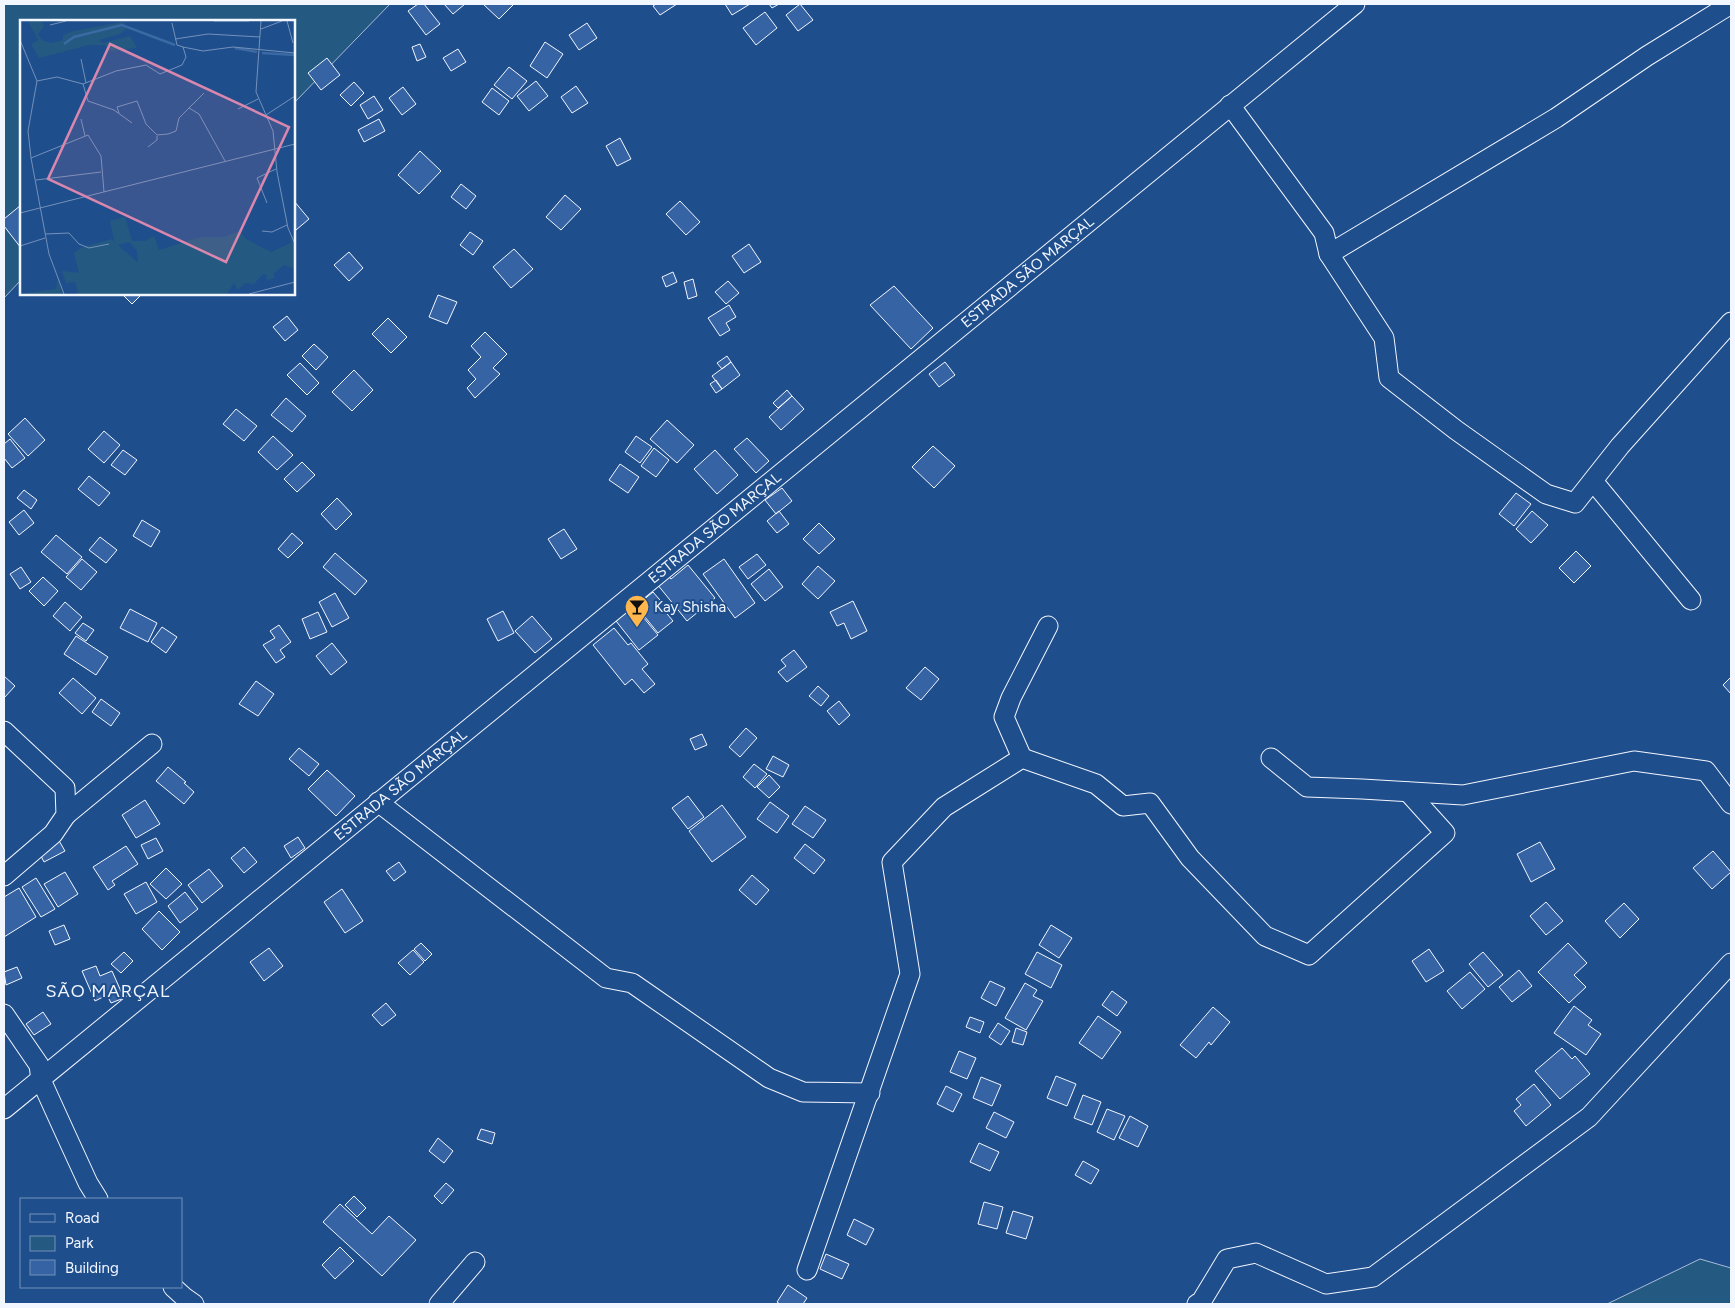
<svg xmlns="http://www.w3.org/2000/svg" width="1735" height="1308" font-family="Figtree,sans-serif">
  <rect width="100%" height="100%" fill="#1f4e8c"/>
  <path fill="#245a82" stroke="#a8bbd7" d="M4 4H390L294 103V21H21V280L4 298Z
    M1700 1259 1731 1268V1304H1607Z"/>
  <path fill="#3563a3" stroke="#f2f6ff" d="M418 4H424L440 24 426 35 408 11Z
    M444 4H465L453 14Z
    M483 4H514L499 19Z
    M656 4H677L660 15 653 6Z
    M725 4H750L732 15Z
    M769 4H779L772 8Z
    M800 4 813 20 798 31 786 15Z
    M765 12 777 28 756 45 743 28Z
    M587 23 597 38 579 50 569 35Z
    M545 42 563 54 547 78 530 66Z
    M420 44 426 57 417 61 412 47Z
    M458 49 466 62 451 71 443 58Z
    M327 58 340 75 321 90 308 73Z
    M509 67 527 81 512 99 494 85Z
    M536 81 548 96 529 111 517 96Z
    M354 82 364 93 351 106 340 95Z
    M576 86 588 103 572 113 561 97Z
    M403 87 416 104 402 115 389 98Z
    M492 88 509 101 499 115 482 102Z
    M374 96 383 110 368 119 360 105Z
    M379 119 385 131 364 142 358 130Z
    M620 138 631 159 617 166 606 146Z
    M420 151 441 171 419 194 398 175Z
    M461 184 476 196 466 209 451 197Z
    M565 195 581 209 561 230 546 217Z
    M294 201 309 219 296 230 294 227Z
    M680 201 700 222 686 235 666 214Z
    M21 205V248L4 226V219Z
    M470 232 483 241 473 255 460 245Z
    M749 244 761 262 744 273 732 256Z
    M514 249 533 269 511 288 493 267Z
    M349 252 363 268 349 281 334 265Z
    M673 272 677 282 666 287 662 277Z
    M693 279 697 296 688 299 684 282Z
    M728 281 739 293 726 304 715 292Z
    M894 286 933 328 911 349 870 305Z
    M122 294H142L132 304Z
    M438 295 457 302 447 324 429 317Z
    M729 305 736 317 726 323 730 330 720 336 708 318Z
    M287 316 298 330 285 341 273 327Z
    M388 318 407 337 391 353 372 334Z
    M485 332 507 354 493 368 500 374 475 398 467 388 476 379 468 370 481 357 471 346Z
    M314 344 328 357 316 370 302 356Z
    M727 356 731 362 722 369 717 363Z
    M731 362 740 375 722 389 712 376Z
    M945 362 955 375 939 387 929 374Z
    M300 363 319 383 307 395 287 375Z
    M354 370 373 390 352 411 332 392Z
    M716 380 722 389 716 393 710 384Z
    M787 390 792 396 778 408 773 403Z
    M792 396 804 409 781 430 769 417Z
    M286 398 306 416 292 432 271 415Z
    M236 409 257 426 244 441 223 424Z
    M25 418 45 440 28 456 8 434Z
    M667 420 694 445 677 463 650 439Z
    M104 431 120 445 104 463 88 449Z
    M273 436 293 455 277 470 258 452Z
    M636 436 652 447 640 463 625 452Z
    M747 438 769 461 756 473 734 449Z
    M10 439 25 458 12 468 4 458V444Z
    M933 446 955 466 934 488 912 467Z
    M654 448 669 460 656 477 641 466Z
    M123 450 137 460 125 475 111 465Z
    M715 450 738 475 717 494 694 469Z
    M302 462 315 475 297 492 284 479Z
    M620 464 639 477 628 493 609 480Z
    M89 476 110 493 99 506 78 489Z
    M782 488 792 501 776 514 765 500Z
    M24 490 37 500 31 509 17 498Z
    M1516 493 1531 504 1514 526 1499 514Z
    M337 498 352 514 336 530 321 514Z
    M24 510 34 523 19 535 9 522Z
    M779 511 789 524 777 533 767 521Z
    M1532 511 1548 525 1531 543 1516 529Z
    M142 520 160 531 151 547 133 536Z
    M819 523 835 539 819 554 803 539Z
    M564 529 577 549 561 559 548 539Z
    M292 533 303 543 288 558 278 549Z
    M56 535 82 557 67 574 41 552Z
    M100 537 117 550 106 563 89 550Z
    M1576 551 1591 566 1574 583 1559 568Z
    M335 553 367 581 355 595 323 567Z
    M757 554 766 565 748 579 739 567Z
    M82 559 97 572 81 590 66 577Z
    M724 559 755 603 735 618 703 574Z
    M688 565 715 598 687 621 657 584 668 575 671 579Z
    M818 566 835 581 818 599 802 584Z
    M21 567 31 582 20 589 10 574Z
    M769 569 783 587 765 601 751 584Z
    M43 577 58 591 44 606 29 591Z
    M653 592 666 607 663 609 673 621 658 633 636 606Z
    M335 593 349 618 332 627 319 602Z
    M853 601 867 631 851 639 844 623 837 626 830 612Z
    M65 602 82 617 70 631 53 616Z
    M634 606 658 635 639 650 616 621Z
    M130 609 157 623 148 642 120 628Z
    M503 611 514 633 498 641 487 619Z
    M318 612 327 632 310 639 302 619Z
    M532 616 552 639 535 653 515 631Z
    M83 623 94 630 86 641 75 633Z
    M279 625 291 642 280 650 285 657 276 663 263 645 275 638 270 631Z
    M162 627 177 637 166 653 151 642Z
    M614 628 628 645 631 643 648 664 642 669 655 684 644 693 632 679 625 685 593 645Z
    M76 636 108 657 96 675 64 654Z
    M332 643 347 662 331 675 316 656Z
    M794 650 807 667 787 682 778 672 786 666 781 660Z
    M925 667 939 679 921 700 906 688Z
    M4 676 15 686 4 698Z
    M1731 677V694L1723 685Z
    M73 678 96 698 82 714 59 693Z
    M256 681 274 694 258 716 239 704Z
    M818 686 829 696 821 706 809 696Z
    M101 699 120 713 111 726 92 712Z
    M839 701 850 715 839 725 827 711Z
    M746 728 757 738 740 757 729 747Z
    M702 734 707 745 695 750 690 739Z
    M299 748 319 764 309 776 289 759Z
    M773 756 789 765 783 777 766 769Z
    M754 764 767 774 755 788 743 777Z
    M168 767 186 782 184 783 194 792 184 804 156 781Z
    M327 770 355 796 336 816 308 789Z
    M769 775 780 787 769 798 757 787Z
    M688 796 704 817 688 829 672 808Z
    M145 800 160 824 136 838 122 815Z
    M770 802 789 816 777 833 757 819Z
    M722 805 746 837 712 862 689 831Z
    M805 806 826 820 813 838 792 824Z
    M298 837 305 848 291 858 284 846Z
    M156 838 163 851 148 859 141 845Z
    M58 839 65 851 44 862 38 850Z
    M1540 842 1555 869 1531 882 1517 854Z
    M805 844 825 860 814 874 794 858Z
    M126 846 138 864 112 881 115 885 108 890 93 867Z
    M244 847 257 862 244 873 231 858Z
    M1713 851 1731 872 1712 889 1693 868Z
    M399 862 406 872 394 881 386 871Z
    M166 868 182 884 166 899 150 884Z
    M209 869 223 886 202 903 188 885Z
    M65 872 78 894 58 907 44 884Z
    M752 875 769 890 756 905 739 890Z
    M36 878 55 909 41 917 22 887Z
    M146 882 157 902 136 914 124 894Z
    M19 888 36 917 4 937V897Z
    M342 889 363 921 345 933 324 902Z
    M185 892 198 909 180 923 168 906Z
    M1546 902 1563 921 1546 935 1530 916Z
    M1624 903 1639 919 1620 938 1605 921Z
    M159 911 180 932 162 950 142 929Z
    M64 925 70 939 55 945 49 931Z
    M1051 925 1072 938 1059 958 1039 945Z
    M421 943 432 954 425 961 414 949Z
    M1568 943 1587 963 1574 975 1586 987 1569 1003 1538 972Z
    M269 948 283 966 264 981 250 962Z
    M1429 949 1444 971 1426 982 1412 961Z
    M413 950 424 962 410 975 398 963Z
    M124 952 133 961 121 973 111 964Z
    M1037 952 1062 965 1051 988 1025 974Z
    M1483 952 1503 975 1488 987 1469 964Z
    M96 966 100 976 112 971 124 998 111 1003 107 995 95 1001 82 971Z
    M17 967 22 978 6 985 4 972Z
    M1519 970 1532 986 1512 1002 1499 987Z
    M1470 972 1485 989 1462 1009 1447 991Z
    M990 981 1005 988 996 1006 981 998Z
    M1025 983 1037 990 1033 996 1043 1001 1026 1030 1005 1018Z
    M1112 991 1127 1002 1117 1016 1102 1005Z
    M386 1003 396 1015 382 1026 372 1015Z
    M1574 1006 1592 1020 1588 1025 1601 1034 1586 1055 1554 1033Z
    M1213 1007 1230 1022 1211 1045 1209 1042 1196 1058 1180 1045Z
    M43 1012 51 1024 34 1035 26 1024Z
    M1098 1016 1121 1032 1102 1059 1079 1043Z
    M970 1017 984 1022 980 1033 966 1027Z
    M998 1023 1010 1031 1001 1045 989 1037Z
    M1016 1028 1027 1032 1023 1045 1012 1042Z
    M1562 1048 1572 1059 1575 1056 1590 1074 1560 1099 1535 1071Z
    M959 1051 976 1058 967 1079 950 1072Z
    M1056 1076 1076 1084 1067 1106 1047 1098Z
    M981 1077 1001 1085 992 1106 973 1098Z
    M1534 1084 1551 1105 1526 1126 1514 1111 1521 1105 1516 1099Z
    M946 1086 962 1094 953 1112 937 1104Z
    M1083 1095 1101 1102 1092 1125 1074 1118Z
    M1107 1109 1125 1116 1114 1140 1097 1132Z
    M994 1112 1014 1122 1006 1138 986 1128Z
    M1130 1116 1148 1126 1138 1147 1119 1138Z
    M481 1129 495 1133 492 1144 477 1139Z
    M438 1138 453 1151 444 1163 429 1151Z
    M979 1143 999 1152 990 1171 970 1162Z
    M1083 1161 1099 1170 1091 1184 1075 1175Z
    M446 1183 454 1190 442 1204 434 1196Z
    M354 1196 366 1208 357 1217 345 1205Z
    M984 1202 1003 1207 997 1229 978 1224Z
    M340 1204 372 1234 389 1216 416 1240 382 1276 323 1222Z
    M1013 1211 1033 1217 1026 1239 1006 1233Z
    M854 1219 874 1229 866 1245 847 1235Z
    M340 1247 354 1261 335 1279 322 1265Z
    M826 1254 849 1264 842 1279 820 1269Z
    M788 1285 807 1298 803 1304H780L777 1302Z"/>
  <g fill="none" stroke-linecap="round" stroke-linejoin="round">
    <defs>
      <g id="minor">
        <path d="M1230 105 1324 233 1329 254 1384 338 1389 378 1456 430 1546 494 1575 503 1620 446 1731 322"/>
        <path d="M1329 254 1556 118 1647 56 1731 4"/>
        <path d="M1593 481 1691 600"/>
        <path d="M4 731 65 788 66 815 53 834 4 876"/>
        <path d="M1022 758 1004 717 1011 698 1048 626"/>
        <path d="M1271 758 1307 787 1362 789 1463 795 1634 761 1706 771 1731 804"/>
        <path d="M378 802 606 978 632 983 769 1078 803 1092 870 1093"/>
        <path d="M66 815 152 744"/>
        <path d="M4 1014 39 1065 41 1080 66 1135 88 1183 98 1199"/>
        <path id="s1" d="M4 1109 1355 4"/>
        <path d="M807 1270 910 974 892 862 944 807 1022 758 1096 784 1123 806 1150 803 1190 858 1265 936 1309 955 1445 833 1408 792"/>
        <path d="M173 1287 184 1297 194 1304"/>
        <path d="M439 1304 475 1262"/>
        <path d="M1197 1304 1201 1302 1227 1259 1256 1253 1326 1284 1373 1277 1589 1117 1731 963"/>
      </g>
    </defs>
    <use href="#minor" stroke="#f2f6ff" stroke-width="21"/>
    <use href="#minor" stroke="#1f4e8c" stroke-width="19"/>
  </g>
  <defs>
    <symbol id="bar-pin" viewBox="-11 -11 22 30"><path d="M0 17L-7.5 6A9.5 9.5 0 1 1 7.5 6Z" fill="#ffb74d" stroke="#1f4e8c"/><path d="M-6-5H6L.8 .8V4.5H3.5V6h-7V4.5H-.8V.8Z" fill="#111"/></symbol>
  </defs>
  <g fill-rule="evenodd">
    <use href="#bar-pin" x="623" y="593" width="28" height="38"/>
  </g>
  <g text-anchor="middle" stroke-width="4" stroke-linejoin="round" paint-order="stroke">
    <g font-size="15" fill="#f2f6ff" stroke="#1f4e8c">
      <text dy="5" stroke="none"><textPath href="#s1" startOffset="1322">ESTRADA SÃO MARÇAL</textPath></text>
      <text dy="5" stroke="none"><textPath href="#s1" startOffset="918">ESTRADA SÃO MARÇAL</textPath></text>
      <text dy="5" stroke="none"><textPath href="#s1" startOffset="512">ESTRADA SÃO MARÇAL</textPath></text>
    </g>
    <g font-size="15" fill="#f2f6ff" stroke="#1f4e8c" text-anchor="start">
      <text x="654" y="612">Kay Shisha</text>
    </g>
    <g font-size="18" letter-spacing="1" fill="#f2f6ff" stroke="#1f4e8c">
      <text x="108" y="997">SÃO MARÇAL</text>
    </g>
  </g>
  <g transform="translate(20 20)">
    <rect width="275" height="275" fill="#1f4e8c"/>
    <path d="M8 1H21L24 6 18 14 22 20 31 23 43 20V15L54 11 108 1 103 3 106 9 100 14 79 20 83 23 110 16 117 28 91 31 85 25H69L19 38 11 24 18 20ZM105 197 112 221H125L134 216 139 230 181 217H204L220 211 226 219 251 232 271 223 270 218 275 215V249L264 245 254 253V258L247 260 246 254H243L234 264 225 263 218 270 214 263 207 274H54L58 272 55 262 46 263 42 251 59 253 54 233 63 227 92 219 95 225 90 201ZM109 222 117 230 118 243 98 225ZM38 257 42 274H1L36 269Z" fill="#245a82" fill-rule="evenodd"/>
    <path fill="none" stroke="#3b69a3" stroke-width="2.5" d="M44 24 54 17 102 5 155 25M215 28 237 32M242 33 275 35"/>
    <path fill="none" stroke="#7391ba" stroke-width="1" d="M194 1H229M241 1 236 72 253 111 257 152 268 208 275 224M267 1 273 23M152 3 157 25 163 27 183 31 213 27 275 33M30 5 46 1M241 9 262 1M155 19 188 14 240 17M0 20 17 61 8 111 11 138 29 234 44 274M61 39 66 63M17 61 37 57 63 64 96 51 126 45 140 54 162 45 166 37 163 27M63 64 68 81 94 90 112 103M169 88 179 94 205 141M218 89 238 79M99 93 97 87 117 81 126 104 137 115 148 114 156 111 159 98 184 73M246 95 275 76M61 99 65 116M128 127 137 120V116M11 138 68 115 81 136 84 172M16 160 81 152M247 183 237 158 256 149M0 193 275 124M242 211 252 212 267 205M25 214 49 213 59 224 69 228 89 224M0 226 25 218M229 274 275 262"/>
    <path fill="#da87ad" fill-opacity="0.15" stroke="#da87ad" stroke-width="2.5" d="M90 24 269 107 206 242 28 159Z"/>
    <rect width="275" height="275" fill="none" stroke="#f2f6ff" stroke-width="2.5"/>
  </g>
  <rect width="1735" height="1308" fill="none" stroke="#f2f6ff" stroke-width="10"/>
  <rect x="20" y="1198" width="162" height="90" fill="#1f4e8c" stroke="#7391ba"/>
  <rect x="30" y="1214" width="25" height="8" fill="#1f4e8c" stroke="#7391ba"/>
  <text x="65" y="1223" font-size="15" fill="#f2f6ff">Road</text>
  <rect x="30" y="1236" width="25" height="15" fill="#245a82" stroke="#7391ba"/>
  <text x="65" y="1248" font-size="15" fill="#f2f6ff">Park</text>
  <rect x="30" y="1260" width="25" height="15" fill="#3563a3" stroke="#7391ba"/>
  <text x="65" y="1273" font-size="15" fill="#f2f6ff">Building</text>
</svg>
